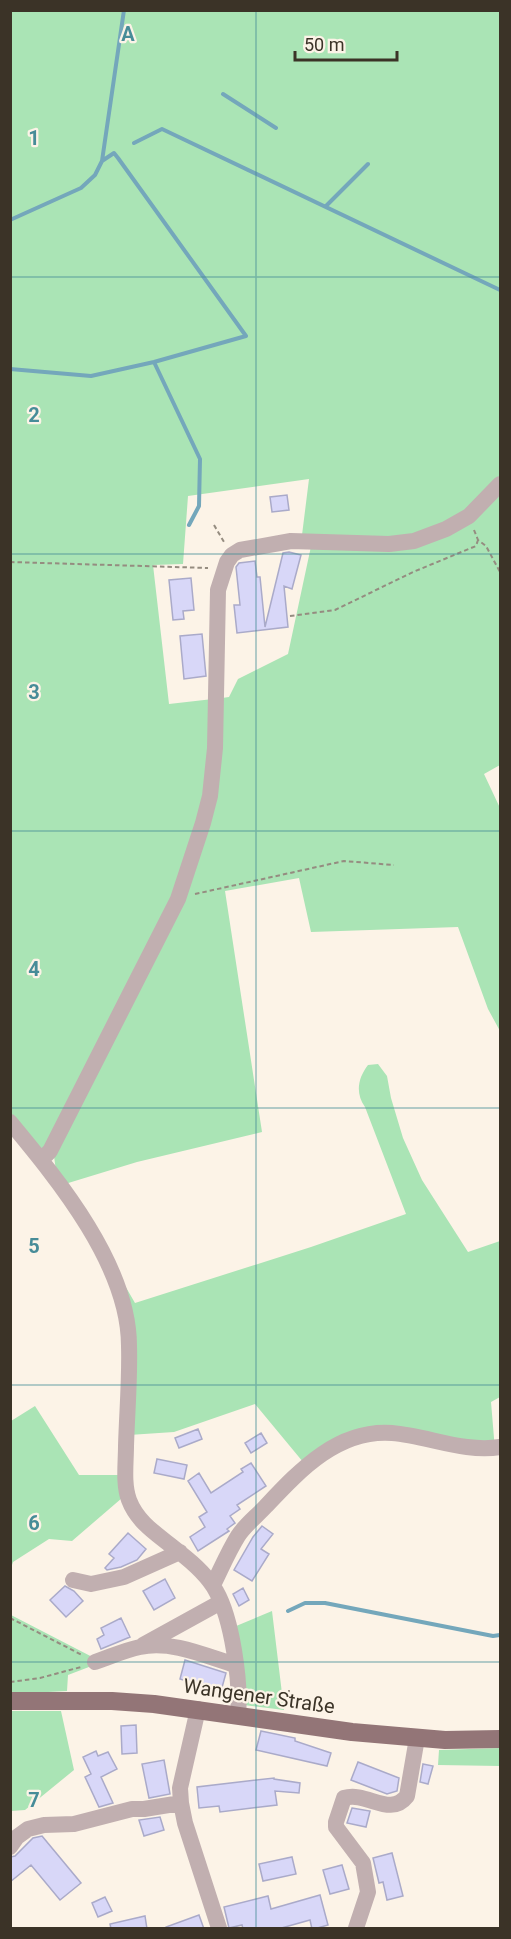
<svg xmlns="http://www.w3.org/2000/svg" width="511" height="1939" font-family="Roboto,sans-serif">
  <rect width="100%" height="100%" fill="#fcf3e7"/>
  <path fill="#aae4b5" d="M10 11H500V765L484 774 500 808V1031L488 1009 458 927 311 932 299 878 225 891 262 1132 137 1162 65 1184 56 1171 54 1156 185 900 212 812 218 759 222 698 229 697 238 679 288 654 313 537 302 535 309 479 188 496 183 564 153 565 169 704 213 699 207 794 190 856 174 900 51 1141 42 1150 35 1147 10 1116Z
    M378 1064 387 1076 391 1098 403 1138 422 1180 468 1252 500 1241V1397L491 1402 495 1450 369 1437 308 1468 255 1404 174 1432 129 1435 120 1277 135 1303 311 1247 406 1214 365 1107C355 1093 358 1078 368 1065Z
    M35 1406 79 1475H118L122 1498 72 1541 49 1539 13 1562 11 1568V1421Z
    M272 1611 284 1710 235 1704 229 1629Z
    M11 1615 102 1662 68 1675 67 1691 11 1694Z
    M11 1711H61L74 1770 25 1810 11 1811Z
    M500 1748V1766L438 1765 439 1750Z"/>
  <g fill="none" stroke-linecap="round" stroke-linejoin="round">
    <path stroke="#74a7bb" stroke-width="4" d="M223 94 276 128
      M134 143 162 129 500 290
      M326 206 368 164
      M10 220 81 188 95 175 102 161 124 10
      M154 362 200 459 199 506 189 525
      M10 369 91 376 154 362 246 336 118 158 114 153 102 161
      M288 1611 305 1603H325L493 1636 500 1635"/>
  </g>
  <path fill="#d8d7f8" stroke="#aaaac9" stroke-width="1.5" d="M287 495 289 510 272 512 270 497Z
    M289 552 301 555 292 589 284 586 288 627 237 633 234 605H240L236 567 239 563 255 561 257 577H260L265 627 283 553Z
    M191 578 194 610 183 611 184 619 173 620 169 580Z
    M202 634 206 676 184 679 180 636Z
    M198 1429 202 1439 179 1448 175 1438Z
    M261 1433 267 1443 251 1453 245 1443Z
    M157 1459 187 1465 184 1479 154 1473Z
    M251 1463 266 1486 237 1505 240 1509 230 1516 235 1523 227 1529 229 1531 198 1551 190 1537 205 1527 199 1517 207 1512 188 1481 199 1473 211 1493 243 1472 241 1469Z
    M262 1526 273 1534 261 1549 269 1554 252 1581 234 1570 253 1537Z
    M128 1533 146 1549 137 1560 121 1567 107 1570 105 1568 114 1558 109 1554Z
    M165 1579 175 1598 154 1610 143 1591Z
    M65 1586 74 1591 83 1601 66 1617 50 1600Z
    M243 1588 249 1600 239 1606 233 1594Z
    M121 1618 130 1637 101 1649 97 1639 104 1635 101 1628Z
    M185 1660 226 1673 221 1691 180 1679Z
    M136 1725 137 1753 122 1754 121 1726Z
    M261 1731 295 1738V1741L331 1753 327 1766 256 1750Z
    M96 1751 98 1756 108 1752 117 1769 101 1777 113 1803 99 1807 85 1777 91 1774 83 1757Z
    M164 1760 170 1794 149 1798 142 1764Z
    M358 1762 399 1778 397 1791 387 1794 351 1780Z
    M423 1764 433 1766 428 1784 420 1782Z
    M274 1778V1779L300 1783 299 1793 275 1791 277 1805 220 1812 219 1806 199 1808 197 1787Z
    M352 1808 370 1811 366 1827 347 1823Z
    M160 1817 164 1830 144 1836 139 1820Z
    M42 1836 81 1883 60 1900 31 1865 10 1882V1857L15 1856 33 1838Z
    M392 1853 403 1896 387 1900 383 1882 379 1883 373 1858Z
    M292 1857 296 1874 263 1881 259 1864Z
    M342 1865 349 1889 330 1894 323 1870Z
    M320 1895 328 1925 314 1929H312L310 1920 278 1929H243L242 1925 229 1928 224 1907 268 1896 271 1909Z
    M105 1897 112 1911 98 1917 92 1903Z
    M199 1915 204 1929H166V1927Z
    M145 1916 147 1929H111L110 1924Z"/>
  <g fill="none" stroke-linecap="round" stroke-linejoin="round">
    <path stroke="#958c80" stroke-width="2" stroke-dasharray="4.5 3" stroke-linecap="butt" d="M214 525 224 542
      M474 530 478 540 486 546 500 572
      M10 562 208 568
      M290 616 335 610 413 572 476 546 478 540
      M195 894 344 861 394 865
      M10 1618 82 1655
      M10 1682 40 1678 81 1667
      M287 1707 289 1690"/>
    <path stroke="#c1afb0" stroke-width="16" d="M10 1122C59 1181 129 1266 129 1346 130 1379 127 1412 126 1446 126 1463 123 1484 129 1500 138 1524 160 1536 179 1552 192 1562 208 1576 216 1591 232 1619 241 1682 238 1715
      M41 1160 50 1151 178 899 203 823 210 796 215 748 218 590 227 562 232 555 240 550 291 541 389 544 414 541 446 529 469 516 500 484
      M73 1580 91 1584 124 1577 180 1552
      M213 1585C221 1569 228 1552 238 1536 245 1525 257 1516 266 1506 300 1470 338 1429 392 1433 428 1436 465 1453 500 1447
      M143 1645 221 1602
      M95 1662C110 1657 125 1650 140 1647 171 1640 206 1656 235 1665
      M198 1709 180 1788 181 1803 185 1823 219 1928
      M10 1847 17 1837 28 1829 44 1825 74 1824 132 1809H144L181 1803
      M356 1928 368 1892 363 1863 336 1827V1822L344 1798C367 1791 390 1818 407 1796L417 1738"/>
    <path stroke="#937577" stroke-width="18" d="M10 1701H112L154 1704 352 1732 445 1740 500 1739"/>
  </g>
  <path fill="none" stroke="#478c98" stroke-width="1.5" stroke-opacity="0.55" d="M256 10V1928M10 277H500M10 554H500M10 831H500M10 1108H500M10 1385H500M10 1662H500"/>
  <g text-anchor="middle" stroke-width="4.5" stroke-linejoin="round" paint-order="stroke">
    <g font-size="20" fill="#3b3327" stroke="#fcf3e7">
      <text transform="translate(259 1696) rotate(8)" y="7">Wangener Straße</text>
    </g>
  </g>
  <g font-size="20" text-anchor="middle" font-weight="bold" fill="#478c98" stroke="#fcf3e7" stroke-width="4.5" stroke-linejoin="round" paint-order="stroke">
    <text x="128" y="41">A</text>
    <text x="34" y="145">1</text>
    <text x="34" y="422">2</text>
    <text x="34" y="699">3</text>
    <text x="34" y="976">4</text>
    <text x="34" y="1253">5</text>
    <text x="34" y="1530">6</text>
    <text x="34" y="1807">7</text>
  </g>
  <rect width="511" height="1939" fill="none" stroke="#3b3327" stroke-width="24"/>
  <path d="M295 51v9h102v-9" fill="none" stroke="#3b3327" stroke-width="3"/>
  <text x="304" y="51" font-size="18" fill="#3b3327" stroke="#fcf3e7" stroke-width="4.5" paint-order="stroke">50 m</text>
</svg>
